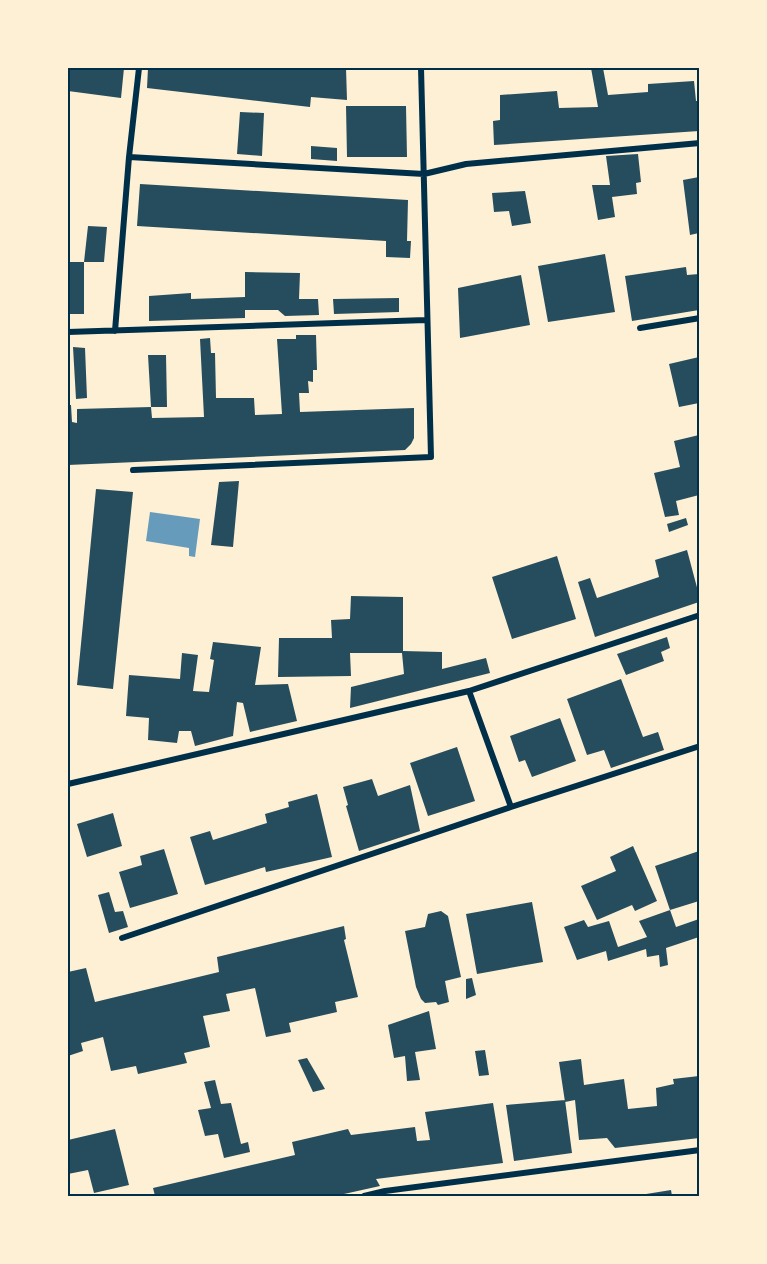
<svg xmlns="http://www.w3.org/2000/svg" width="767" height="1264" font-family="Barlow,sans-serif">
  <rect width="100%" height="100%" fill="#fdf0d5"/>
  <path fill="#669bbc" d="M150 512 200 519 195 557 189 556V548L146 541Z"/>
  <path fill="#264d5e" d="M68 68H124L121 98 68 91Z
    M148 68H346L347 100 311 97 310 107 147 88Z
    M591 68H603L608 95 648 92V84L694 81 696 101H699V131L494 145 493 121 500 120V95L557 91 559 108 598 107Z
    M346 106H406L407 157H347Z
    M240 112 264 113 262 156 237 154Z
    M311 146 337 148V161L311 159Z
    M638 154 641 182 636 183 637 194 612 197 615 217 598 220 592 185H610L606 156Z
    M699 177V233L690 235 683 180Z
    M140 184 408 200 407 241H411L410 258 386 257V241L137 226Z
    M525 191 531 223 512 226 509 211 494 212 492 193Z
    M88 226 107 227 104 262H84Z
    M605 254 615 312 548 322 538 266Z
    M68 262H84V314H68Z
    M686 267 687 275 699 274V310L632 321 625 276Z
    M245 272 300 273 299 299H318L319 315 285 316 278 310H245V318L149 321V296L191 293V299L245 297Z
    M521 275 530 325 460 338 458 288Z
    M399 298V312L334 314 333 299Z
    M296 335H316L317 370H313V382L308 381 309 393H299L300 412 414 408V438L411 444 405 450 68 465V405H71L72 422 77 423V409L151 407 152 418 204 417 200 339 210 338 211 353H215L216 398H254L255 415 282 414 277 339H296Z
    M73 347 85 348 87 398 76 399Z
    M148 355H166L167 407H151Z
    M699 357V403L679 407 669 364Z
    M699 435V495L676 501 679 515 665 517 654 473 680 467 674 441Z
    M239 481 233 547 211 545 219 482Z
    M96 489 133 492 113 689 77 685Z
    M686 518 688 525 669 532 667 524Z
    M687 550 699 595V602L595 637 578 582 590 578 597 598 659 577 655 560Z
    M557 556 576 619 512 639 492 577Z
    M351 596 403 597V651L442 652V669L486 658 490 673 350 708 351 687 404 674 402 653H350L351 676 278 677 279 638H332L331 620 350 619Z
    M667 637 670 648 661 652 664 661 626 675 617 654Z
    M213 642 261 647 255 685 288 684 297 721 250 732 243 703 237 702 233 736 195 746 191 731H179L177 743 148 740 149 718 126 716 129 675 180 679 182 653 198 655 193 691 209 692 214 660 210 659Z
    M621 679 643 737 658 732 664 750 611 768 604 750 587 755 567 699Z
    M560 718 576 761 532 777 525 760 519 762 510 736Z
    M457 747 475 801 428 816 410 763Z
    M372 779 378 796 410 785 420 831 359 851 346 806 348 805 343 787Z
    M317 794 332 857 266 872 265 867 205 885 190 837 210 831 213 840 267 823 265 814 289 807 288 802Z
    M113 813 122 846 87 857 77 824Z
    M633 846 657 901 635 911 632 905 597 920 581 886 616 871 610 857Z
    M164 849 178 894 130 908 119 872 142 865 140 856Z
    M699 851V901L670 910 655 866Z
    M109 892 115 912 123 911 128 927 109 933 98 895Z
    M532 902 543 962 477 974 466 914Z
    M670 910 676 927 699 919V937L666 948 668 965 660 967 659 955 647 957 646 949 608 961 606 951 577 960 564 927 584 920 588 927 609 921 618 947 647 937 639 921Z
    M441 911 448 916 461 977 445 981 449 1002 438 1005 436 1002 425 1003 421 999 416 987 405 931 425 927 428 914Z
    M344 926 346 939 344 940 358 997 335 1002 337 1012 289 1023 291 1032 266 1037 255 988 226 994 230 1011 203 1016 210 1047 184 1053 187 1063 138 1074 136 1066 111 1071 103 1037 81 1043 83 1051 68 1056V972L86 968 95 1002 219 972 217 957Z
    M472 978 476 995 466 999V979Z
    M429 1011 436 1049 415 1052 420 1080 407 1081 405 1056 394 1058 388 1025Z
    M485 1050 489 1075 479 1076 475 1051Z
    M307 1058 325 1089 313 1092 298 1060Z
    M581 1059 584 1085 624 1079 628 1109 657 1106 656 1088 674 1084 673 1079 699 1076V1138L615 1148 607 1138 579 1140 575 1100 565 1102 559 1062Z
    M215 1080 221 1104 231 1103 241 1144 248 1142 250 1152 224 1158 218 1134 205 1136 198 1110 211 1108 204 1082Z
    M565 1100 572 1153 514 1161 506 1105Z
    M493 1103 503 1163 376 1179 380 1186 335 1196H155L153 1188 295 1155 292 1142 348 1129 351 1135 415 1127 417 1141 430 1140 425 1112Z
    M115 1129 129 1185 94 1193 88 1170 68 1174V1140Z
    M671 1190 672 1196H640V1195Z"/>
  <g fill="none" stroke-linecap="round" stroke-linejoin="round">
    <path stroke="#003049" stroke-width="6" d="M129 157 424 174 466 164 700 143
      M640 328 700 318
      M115 331 129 157 139 68
      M68 332 426 320
      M133 470 431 457 421 68
      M469 691 511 807
      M68 784 469 691 700 615
      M122 938 511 807 700 746
      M364 1196 385 1191 700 1150"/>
  </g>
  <rect width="767" height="1264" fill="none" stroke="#fdf0d5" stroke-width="138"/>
  <rect x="69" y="69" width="629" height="1126" fill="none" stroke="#003049" stroke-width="2"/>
</svg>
